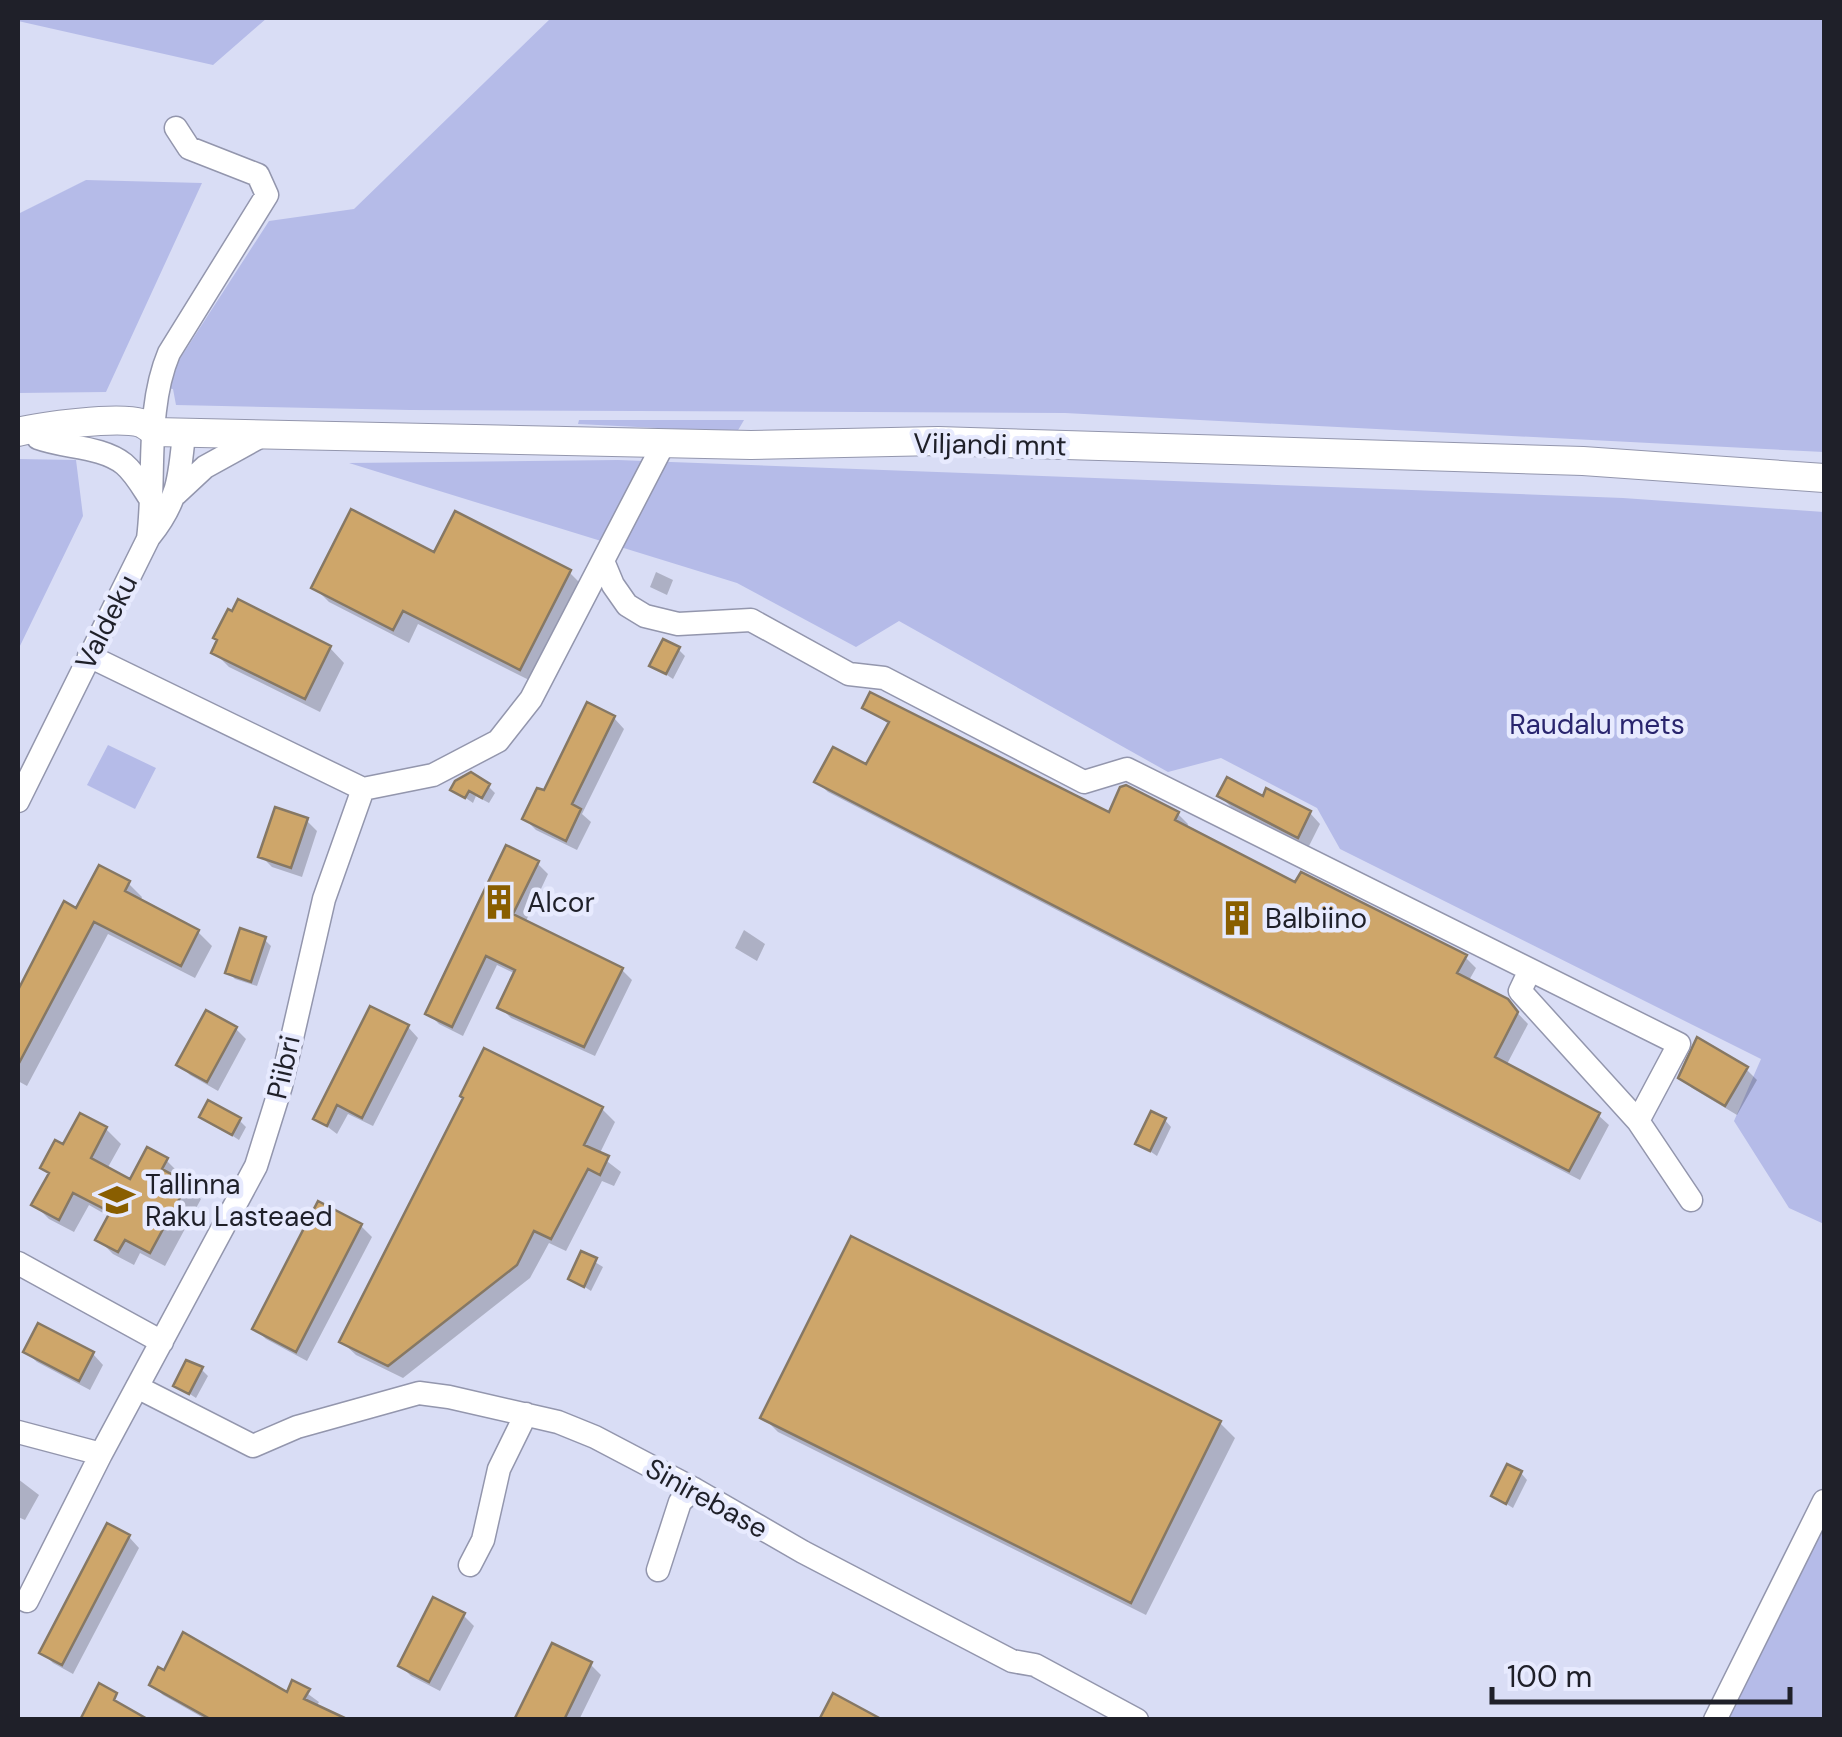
<svg xmlns="http://www.w3.org/2000/svg" width="1842" height="1737" font-family="'DM Sans',sans-serif">
  <rect width="100%" height="100%" fill="#d9ddf5"/>
  <path fill="#b5bbe8" d="M18 18H267L213 65 18 21Z
    M551 18H1824V452L1065 413 410 410 176 405 173 389 165 388 170 374 269 221 354 209Z
    M86 180 202 183 106 392 18 393V214Z
    M579 420H744L737 432 578 424Z
    M18 459 76 460 83 516 18 650Z
    M618 460 1623 498 1824 512V1224L1789 1208 1734 1121 1761 1059 1340 849 1317 808 1221 758 1168 772 899 621 856 647 737 583 349 463Z
    M108 745 156 768 135 809 87 785Z
    M1824 1488V1719H1703Z"/>
  <path fill="#0003" d="M435 555 569 572 584 587 535 683 418 624 409 643 329 602 314 587Z
    M656 572 673 580 667 595 650 587Z
    M330 648 344 663 320 712 229 667 214 652Z
    M678 649 685 656 673 679 652 665Z
    M865 707 1110 815 1178 814 1188 824 1186 829 1296 886 1465 957 1476 968 1468 982 1506 1001 1528 1024 1506 1066 1598 1115 1609 1125 1580 1180 828 792 817 782 867 767 890 725Z
    M614 718 624 729 582 814 591 822 577 850 536 830 525 819Z
    M488 786 495 793 489 803 476 796 473 803 453 789Z
    M1220 796 1264 799 1310 813 1320 824 1309 846 1231 807Z
    M306 820 317 831 302 877 272 867 261 856Z
    M537 863 548 874 525 923 622 970 632 980 595 1056 511 1018 500 1007 516 974 497 965 463 1036 439 1024 428 1013Z
    M128 883 142 897 140 902 198 932 212 946 195 978 108 934 27 1086 18 1081V995L65 904 77 911Z
    M744 930 765 944 757 961 735 948Z
    M264 939 271 946 257 986 235 979 228 972Z
    M372 1009 408 1027 418 1038 373 1126 348 1114 337 1134 316 1118Z
    M236 1029 246 1039 218 1091 190 1075 179 1064Z
    M1746 1069 1757 1080 1737 1115 1692 1088 1681 1078Z
    M466 1098 602 1109 615 1122 599 1155 621 1172 614 1186 602 1181 566 1251 549 1243 530 1278 403 1378 356 1355 342 1342Z
    M81 1116 106 1129 121 1144 107 1169 131 1182 166 1160 181 1175 178 1180 201 1199 165 1266 140 1253 134 1265 113 1254 98 1239 110 1217 89 1205 74 1232 49 1219 34 1204 51 1175 44 1168 64 1148Z
    M202 1116 239 1120 246 1127 239 1140Z
    M1165 1120 1171 1127 1157 1156 1138 1143Z
    M361 1226 372 1237 307 1361 266 1339 255 1329Z
    M582 1254 603 1267 591 1291 571 1278Z
    M26 1352 93 1354 103 1365 90 1390 37 1362Z
    M201 1369 208 1376 196 1398 176 1385Z
    M763 1417 1220 1423 1235 1438 1146 1615 778 1432Z
    M1521 1473 1527 1480 1513 1508 1494 1496Z
    M18 1479 39 1495 25 1520 18 1517Z
    M129 1537 139 1548 73 1674 53 1663 42 1652Z
    M463 1615 474 1626 440 1691 411 1676 401 1666Z
    M591 1665 601 1675 579 1720H517Z
    M293 1683 319 1702 316 1707 283 1720H207L163 1695 152 1685 288 1695Z"/>
  <path fill="#cea66a" stroke="#867864" stroke-width="2.5" d="M351 509 434 552 455 511 571 570 520 670 403 611 393 630 311 588Z
    M238 599 331 646 305 699 211 653 217 640 213 638 228 609 232 611Z
    M663 639 680 647 666 674 649 666Z
    M870 692 1109 812 1120 787 1126 785 1179 812 1175 820 1295 882 1301 872 1467 955 1457 973 1508 999 1518 1012 1495 1057 1600 1113 1569 1171 814 782 833 747 866 764 889 722 862 708Z
    M587 702 615 716 572 804 581 809 566 841 522 819 537 788 544 790Z
    M471 772 490 784 482 798 469 791 465 798 450 790 455 781Z
    M1227 777 1263 796 1266 788 1311 811 1298 838 1217 796Z
    M275 807 308 818 291 868 258 857Z
    M506 845 539 861 513 914 623 968 584 1047 497 1008 515 970 486 956 452 1027 425 1014Z
    M99 865 130 881 125 891 199 930 181 966 94 922 18 1065V990L64 901 76 908Z
    M240 928 266 937 251 982 225 973Z
    M370 1006 409 1025 362 1118 337 1105 327 1126 313 1119Z
    M206 1010 237 1027 207 1082 176 1065Z
    M1697 1037 1748 1067 1725 1106 1678 1078Z
    M484 1048 603 1107 584 1145 609 1156 600 1175 588 1169 551 1239 534 1231 517 1265 388 1366 339 1342 463 1098 460 1096Z
    M208 1100 241 1118 232 1135 199 1117Z
    M1151 1111 1166 1118 1150 1151 1135 1144Z
    M80 1113 107 1127 91 1158 130 1179 147 1147 168 1158 162 1169 188 1183 150 1253 125 1240 118 1252 95 1240 110 1212 73 1193 59 1220 31 1205 49 1173 40 1168 55 1140 63 1144Z
    M318 1201 362 1224 296 1352 252 1329Z
    M851 1236 1221 1421 1131 1603 760 1418Z
    M581 1251 597 1258 584 1287 568 1279Z
    M38 1323 94 1352 79 1381 23 1352Z
    M186 1360 203 1367 189 1394 173 1386Z
    M1507 1464 1522 1471 1506 1504 1491 1496Z
    M107 1523 130 1535 62 1665 39 1653Z
    M433 1597 465 1613 429 1682 398 1666Z
    M183 1632 287 1692 292 1680 310 1689 304 1699 349 1720H212L149 1685 158 1667 164 1670Z
    M552 1643 592 1662 564 1720H514Z
    M99 1683 117 1693 114 1700 149 1720H80Z
    M833 1693 883 1720H819Z"/>
  <g fill="none" stroke-linecap="round" stroke-linejoin="round">
    <defs>
      <path id="minor" d="M38 438C65 448 101 446 124 464 136 474 144 490 153 503
        M176 494 205 467 263 435
        M150 536C178 501 180 477 184 433
        M603 561 613 585 627 605 645 616 678 624 751 620 849 674 884 678 1084 782 1127 769 1679 1044 1638 1121 1691 1200
        M89 656 363 789
        M363 789 433 775 498 741 531 699 664 443
        M18 801 148 539C156 478 145 410 169 353L267 195 258 175 189 148 176 128
        M1530 970 1520 991 1638 1121
        M18 1263 162 1342
        M137 1387 253 1446 297 1427 419 1393 449 1397 558 1422 595 1437 694 1489 803 1552 1012 1661 1035 1665 1137 1720
        M18 1432 101 1454
        M470 1565 483 1540 499 1469 526 1414
        M658 1570 680 1502 694 1489
        M27 1601 101 1454 256 1166 281 1086 324 899 363 789
        M1715 1720 1824 1501"/>
      <path id="major" d="M18 432C41 426 118 416 141 423 146 425 150 429 155 432L751 445 938 441 1583 461 1824 478"/>
    </defs>
    <use href="#minor" stroke="#9396ad" stroke-width="25"/>
    <use href="#major" stroke="#9396ad" stroke-width="30"/>
    <use href="#minor" stroke="#fff" stroke-width="22"/>
    <use href="#major" stroke="#fff" stroke-width="28"/>
  </g>
  <defs>
    <symbol id="building-bare" viewBox="-9 -9 18 18"><path d="M-4-6H4V6H1V3H-1V6H-4ZM-2.5-4.3h1.7v1.8h-1.7ZM.8-4.3h1.7v1.8H.8ZM-2.5-1h1.7V.8h-1.7ZM.8-1h1.7V.8H.8Z" fill="#895e00" stroke="#e7eafe" stroke-width="2.5" paint-order="stroke"/></symbol>
    <symbol id="school-bare" viewBox="-9 -9 18 18"><path d="M0-5L7-2L0 1L-7-2ZM-4 1L0 2.5L4 1V4Q0 6-4 4Z" fill="#895e00" stroke="#e7eafe" stroke-width="2.5" paint-order="stroke"/></symbol>
  </defs>
  <g fill-rule="evenodd">
    <use href="#building-bare" x="474" y="877" width="50" height="50"/>
    <use href="#building-bare" x="1212" y="893" width="50" height="50"/>
    <use href="#school-bare" x="92" y="1175" width="50" height="50"/>
  </g>
  <g text-anchor="middle" stroke-width="9" stroke-linejoin="round" paint-order="stroke">
    <g font-size="28" fill="#1f2029" stroke="#e7eafe">
      <text transform="translate(990 444) rotate(1)" y="10">Viljandi mnt</text>
      <text transform="translate(106 622) rotate(-63)" y="10">Valdeku</text>
      <text transform="translate(283 1067) rotate(-77)" y="10">Piibri</text>
      <text transform="translate(707 1498) rotate(29)" y="10">Sinirebase</text>
    </g>
    <g font-size="28" fill="#29256e" stroke="#e7eafe">
      <text x="1597" y="734">Raudalu mets</text>
    </g>
    <g font-size="28" fill="#1f2029" stroke="#e7eafe" text-anchor="start">
      <text x="527" y="912">Alcor</text>
      <text x="1265" y="928">Balbiino</text>
      <text x="145" y="1194">Tallinna<tspan x="145" dy="32">Raku Lasteaed</tspan></text>
    </g>
  </g>
  <rect width="1842" height="1737" fill="none" stroke="#1f2029" stroke-width="40"/>
  <path d="M1492 1687v15h298v-15" fill="none" stroke="#1f2029" stroke-width="5"/>
  <text x="1507" y="1687" font-size="30" fill="#1f2029" stroke="#e7eafe" stroke-width="8" paint-order="stroke">100 m</text>
</svg>
